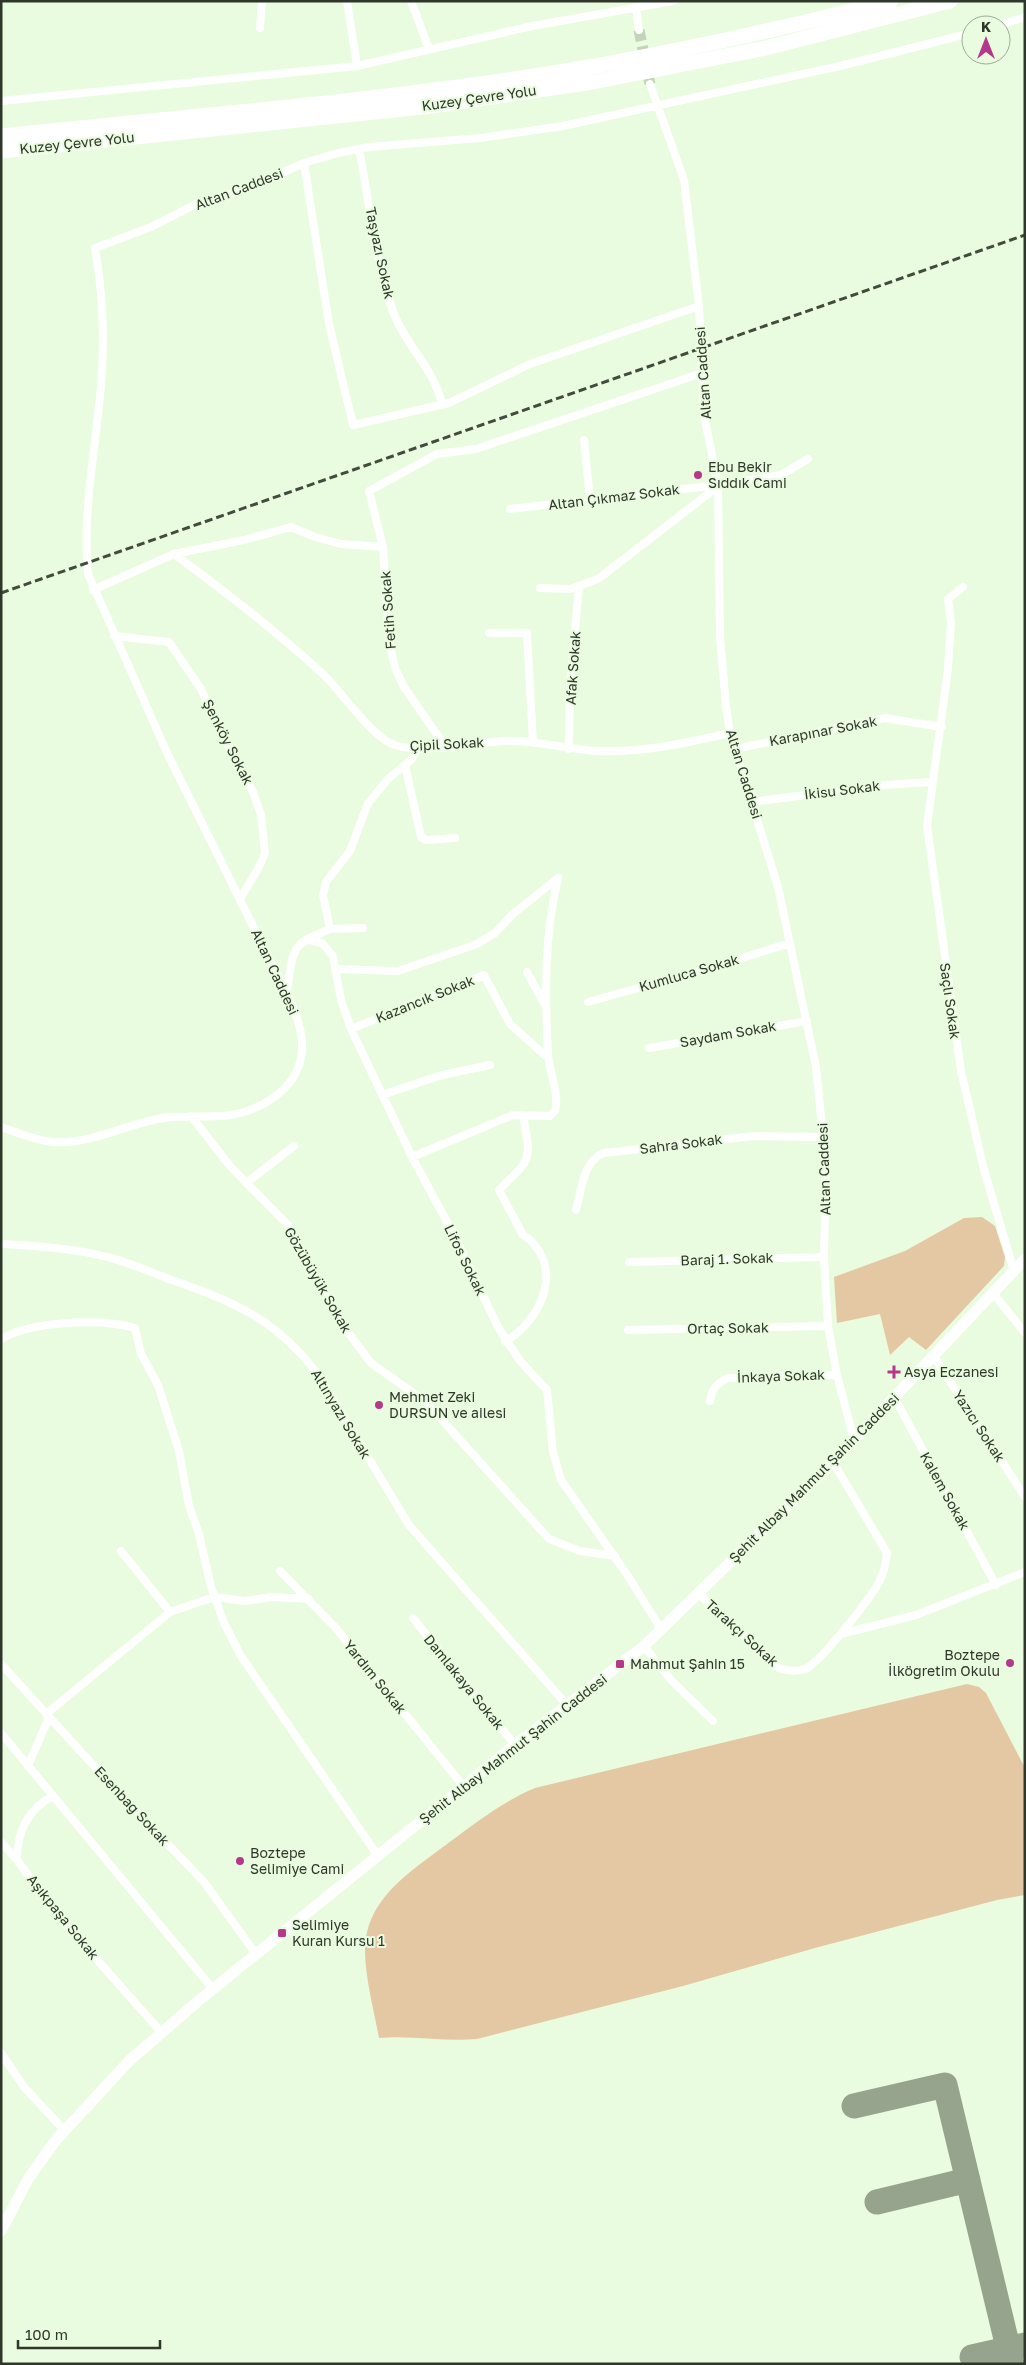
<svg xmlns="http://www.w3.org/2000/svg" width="1026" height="2365" font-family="'Golos Text',sans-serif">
  <rect width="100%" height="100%" fill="#e9fcdf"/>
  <path fill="#e4c8a3" d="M982 1217 995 1226 1005 1257 1004 1266 926 1350 909 1337 890 1355 880 1314 837 1323 834 1277 905 1251 964 1218Z
    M967 1684 979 1687 986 1693 1025 1768V1895L997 1900 815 1948 683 1986 477 2039C444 2042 412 2035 379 2038 374 2009 360 1960 367 1932 377 1890 420 1865 451 1841 478 1821 504 1801 535 1788Z"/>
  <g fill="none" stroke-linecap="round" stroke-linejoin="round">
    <path stroke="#96a48e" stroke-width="25" d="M854 2106 945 2085 1012 2364
      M877 2202 968 2180
      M972 2357 1025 2345"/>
    <path stroke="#c4d4bb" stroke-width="11" stroke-dasharray="11 5.5" stroke-linecap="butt" d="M639 30 650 84"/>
    <path stroke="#fff" stroke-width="8" d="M347 1 357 66
      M411 1 429 49
      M636 8 639 30
      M1000 25 1025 17
      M260 28 262 1
      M650 84 684 180 699 306 704 415 718 485 720 638 726 706 730 733 778 887 816 1067 826 1167 824 1257 828 1326 837 1375 854 1440
      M1 101 357 66 532 26 673 1
      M359 149C370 204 374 261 394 314 407 347 434 369 442 404
      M304 163 329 324 353 425 449 403 530 364 699 306
      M584 440 590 500
      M510 509 718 485 781 475 808 459
      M174 554C226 592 276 631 324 675 342 693 369 732 390 743 415 756 476 742 506 741 536 740 566 749 596 751 642 753 686 743 730 733
      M963 587 948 599 951 622 948 669 927 826 961 1071 984 1170 1014 1271
      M540 588 570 589 598 579 717 487
      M93 590 174 554 244 540 291 527 315 537 341 544 383 547
      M489 633H527L533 743
      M114 636 169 642 201 689 229 748 253 792 261 815 265 853 259 867 240 899
      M445 746 404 687 395 668 389 640 383 547 369 491 437 454 476 449 702 373
      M569 749 570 685 579 587
      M735 749 885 718 942 727
      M405 765 421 837 426 840 455 838
      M751 802 884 785 932 782
      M330 929 323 895 326 882 350 851 368 803 389 778 411 760 419 747
      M307 939 330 929 363 928
      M336 969 398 971 477 944 495 933 513 914 558 878
      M527 972 544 1003
      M287 993C290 977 289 943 309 940L322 943 333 956 341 1000 351 1029 412 1157 454 1235 498 1327 520 1361 547 1390 553 1452 561 1480 628 1576 661 1629
      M588 1002 710 968 790 943
      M351 1029 484 975 510 1024 548 1058
      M649 1048 807 1021
      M382 1095 442 1075 490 1065
      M191 1116 230 1166 287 1224 338 1319 371 1363 425 1401 549 1539 580 1551 615 1556
      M1 1127C18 1133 35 1140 52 1142 90 1145 126 1124 163 1118 185 1115 208 1118 231 1115 265 1109 301 1086 302 1048 303 1033 297 1018 292 1004L168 755 88 574C82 510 96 448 101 385 105 338 103 294 95 248L151 227 198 203 244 190 304 163 338 153 369 147 480 138 563 126 840 66 971 33
      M412 1157 513 1115 550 1116 555 1111C560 1097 549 1070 548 1054 545 996 544 936 558 878
      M246 1183 294 1146
      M576 1210C581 1192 583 1160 604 1153L753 1136 824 1137
      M1 1244C36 1246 73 1248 107 1257 128 1262 148 1271 169 1279 234 1302 276 1318 319 1376L409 1525 567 1705
      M629 1262 824 1257
      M993 1293 1025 1333
      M628 1330 828 1326
      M1 1339C32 1321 101 1318 135 1328L141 1354 158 1385 179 1451 189 1506 199 1534 211 1587 224 1623 241 1656 378 1856
      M505 1341C534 1326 559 1283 539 1251 534 1244 531 1239 523 1235L499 1190C533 1157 531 1161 523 1115
      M933 1355 1025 1497
      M894 1397 996 1585
      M710 1401C712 1388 716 1384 728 1378L837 1375
      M121 1551 170 1612
      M280 1571 335 1627 464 1787
      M698 1593 779 1668C787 1671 796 1672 805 1669 820 1663 870 1599 879 1582 884 1573 886 1563 887 1553L833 1462
      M413 1618 515 1745
      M841 1634 916 1615 1025 1572
      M644 1646 671 1680 713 1721
      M1 1664 113 1787 204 1882 256 1954
      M46 1714 170 1612 214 1597 245 1601 272 1597 309 1599
      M1 1733 213 1989
      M28 1766 49 1717
      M53 1796C28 1809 17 1832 17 1860L60 1918 161 2032
      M1 1842 17 1860
      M1 2053 24 2087 64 2130"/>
    <path stroke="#fff" stroke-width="11" d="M1 2231 28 2179 56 2140 129 2061 197 2002 505 1753 644 1646 833 1462 1025 1259"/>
    <path stroke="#fff" stroke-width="15" d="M1 136C199 115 399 100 595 66 694 48 793 26 891 1
      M1 151 432 106 593 82 766 48 950 1"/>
    <path stroke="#434b3e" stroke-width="3" stroke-dasharray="8 4" stroke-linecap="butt" d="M1 593 1025 235"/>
  </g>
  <g fill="#b5398a" stroke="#e9fcdf" stroke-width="2">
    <circle cx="698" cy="475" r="5"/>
    <path d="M891.5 1364.5h5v5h5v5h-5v5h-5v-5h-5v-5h5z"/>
    <circle cx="379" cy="1405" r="5"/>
    <circle cx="1010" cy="1663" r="5"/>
    <rect x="615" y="1659" width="10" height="10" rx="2.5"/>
    <circle cx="240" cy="1861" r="5"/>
    <rect x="277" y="1928" width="10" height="10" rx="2.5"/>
  </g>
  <g text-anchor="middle" stroke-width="4" stroke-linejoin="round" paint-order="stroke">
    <g font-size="14" fill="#2f362b" stroke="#e9fcdf">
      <text transform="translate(479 98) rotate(-8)" y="5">Kuzey Çevre Yolu</text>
      <text transform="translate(77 143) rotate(-6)" y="5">Kuzey Çevre Yolu</text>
      <text transform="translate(239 189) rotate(-21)" y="5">Altan Caddesi</text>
      <text transform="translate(380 253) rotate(78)" y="5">Taşyazı Sokak</text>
      <text transform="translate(703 373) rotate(-94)" y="5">Altan Caddesi</text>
      <text transform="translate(614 497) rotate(-7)" y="5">Altan Çıkmaz Sokak</text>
      <text transform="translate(388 610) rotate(-94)" y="5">Fetih Sokak</text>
      <text transform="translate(573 668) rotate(-86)" y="5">Afak Sokak</text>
      <text transform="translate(823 731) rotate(-11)" y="5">Karapınar Sokak</text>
      <text transform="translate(228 742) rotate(63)" y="5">Şenköy Sokak</text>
      <text transform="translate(447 744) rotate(-3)" y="5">Çipil Sokak</text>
      <text transform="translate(744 774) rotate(73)" y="5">Altan Caddesi</text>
      <text transform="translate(842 790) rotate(-7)" y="5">İkisu Sokak</text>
      <text transform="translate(275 972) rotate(65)" y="5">Altan Caddesi</text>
      <text transform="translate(689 973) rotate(-16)" y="5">Kumluca Sokak</text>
      <text transform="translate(425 999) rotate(-22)" y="5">Kazancık Sokak</text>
      <text transform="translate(950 1001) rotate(82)" y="5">Saçlı Sokak</text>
      <text transform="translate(728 1034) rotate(-10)" y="5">Saydam Sokak</text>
      <text transform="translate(681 1144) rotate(-7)" y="5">Sahra Sokak</text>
      <text transform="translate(824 1169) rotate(-92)" y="5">Altan Caddesi</text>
      <text transform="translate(727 1259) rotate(-2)" y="5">Baraj 1. Sokak</text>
      <text transform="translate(465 1260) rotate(64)" y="5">Lifos Sokak</text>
      <text transform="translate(318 1280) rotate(60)" y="5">Gözübüyük Sokak</text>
      <text transform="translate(728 1328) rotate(-1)" y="5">Ortaç Sokak</text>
      <text transform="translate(781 1376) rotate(-2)" y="5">İnkaya Sokak</text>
      <text transform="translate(341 1414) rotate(59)" y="5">Altınyazı Sokak</text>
      <text transform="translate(979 1426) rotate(57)" y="5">Yazıcı Sokak</text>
      <text transform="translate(814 1478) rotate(-45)" y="5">Şehit Albay Mahmut Şahin Caddesi</text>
      <text transform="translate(945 1491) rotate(61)" y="5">Kalem Sokak</text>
      <text transform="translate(742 1633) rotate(42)" y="5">Tarakçı Sokak</text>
      <text transform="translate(375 1677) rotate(51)" y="5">Yardım Sokak</text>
      <text transform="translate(464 1682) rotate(51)" y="5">Damlakaya Sokak</text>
      <text transform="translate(513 1749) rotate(-38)" y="5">Şehit Albay Mahmut Şahin Caddesi</text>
      <text transform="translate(132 1806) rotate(47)" y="5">Esenbağ Sokak</text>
      <text transform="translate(63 1917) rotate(51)" y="5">Aşıkpaşa Sokak</text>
    </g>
    <g font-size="14" fill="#2f362b" stroke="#e9fcdf" text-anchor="start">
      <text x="708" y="472">Ebu Bekir<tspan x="708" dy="16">Sıddık Cami</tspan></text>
      <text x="904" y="1377">Asya Eczanesi</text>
      <text x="389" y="1402">Mehmet Zeki<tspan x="389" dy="16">DURSUN ve ailesi</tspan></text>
      <text x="1000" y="1660" text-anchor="end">Boztepe<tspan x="1000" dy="16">İlköğretim Okulu</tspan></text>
      <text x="630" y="1669">Mahmut Şahin 15</text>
      <text x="250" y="1858">Boztepe<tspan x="250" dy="16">Selimiye Cami</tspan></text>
      <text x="292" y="1930">Selimiye<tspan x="292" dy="16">Kuran Kursu 1</tspan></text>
    </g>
  </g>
  <rect width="1026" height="2365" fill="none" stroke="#2f362b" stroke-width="5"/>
  <g transform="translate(986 40)"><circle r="24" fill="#e9fcdf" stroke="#9fad97"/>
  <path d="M0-4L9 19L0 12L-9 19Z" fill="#b5398a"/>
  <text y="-8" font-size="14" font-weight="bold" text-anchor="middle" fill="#2f362b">K</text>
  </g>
  <path d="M18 2340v8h142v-8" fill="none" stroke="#2f362b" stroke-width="2.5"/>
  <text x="25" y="2340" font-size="15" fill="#2f362b" stroke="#e9fcdf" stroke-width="4" paint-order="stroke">100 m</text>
</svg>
